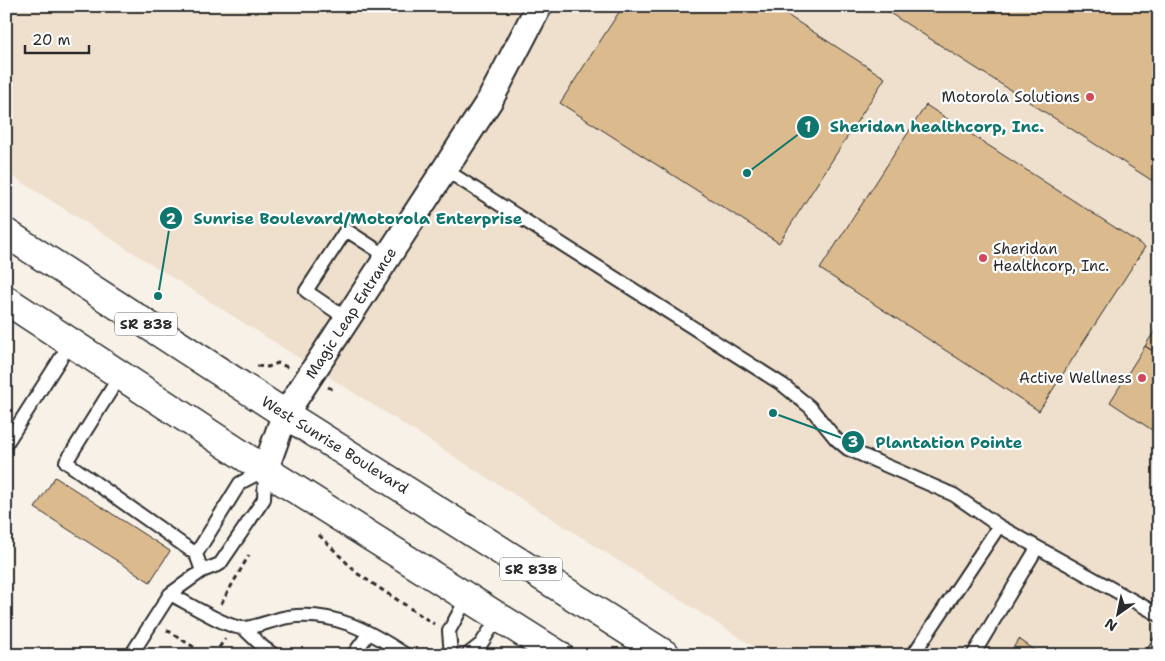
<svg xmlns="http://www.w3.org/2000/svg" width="1165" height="661" font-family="'Shantell Sans',sans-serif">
  <rect width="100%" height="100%" fill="#f8f1e8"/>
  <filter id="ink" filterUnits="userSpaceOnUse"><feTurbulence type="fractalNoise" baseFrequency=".02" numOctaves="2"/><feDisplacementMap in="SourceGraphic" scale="10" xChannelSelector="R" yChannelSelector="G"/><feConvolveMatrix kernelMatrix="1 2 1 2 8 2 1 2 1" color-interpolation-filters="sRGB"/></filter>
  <g filter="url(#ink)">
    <path fill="#efe0cd" d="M6 6H1159V655H767L6 172Z"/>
    <path fill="#dbba8e" stroke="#2b2b2b" d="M623 6H773L885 78 779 243 560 103Z
      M887 6H1159V185L885 10Z
      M926 105 1145 247 1039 411 820 269Z
      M1159 324V355L1145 346Z
      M1145 346 1159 355V420L1152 430 1110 402Z
      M1159 420V435L1152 430Z
      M55 477 170 551 150 582 35 508Z
      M1019 639 1042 655H1008Z"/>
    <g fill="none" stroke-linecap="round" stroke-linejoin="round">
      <defs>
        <path id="lane" d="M444 169 783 385 810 407 836 439 848 449 954 495 999 526 1159 615
          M347 319 306 291 346 230 388 257
          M121 374 66 462 196 554 202 571
          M6 444 71 342
          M196 554 240 483 265 470
          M170 594C186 602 227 628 243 628 254 628 275 619 288 617 332 610 370 631 406 655
          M243 628 263 647 274 655
          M131 655 170 594 202 571 220 564 264 499 265 470
          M353 655 369 633
          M451 655 449 631 468 596
          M467 655 481 644 499 616
          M913 655 999 526
          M973 655 1037 548
          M1152 655 1159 643"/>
        <path id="street" d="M265 470 285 414 490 100 539 6"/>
        <path id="highway" d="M6 233 285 414 666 655
          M6 300 265 470 559 655"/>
      </defs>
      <use href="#lane" stroke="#2b2b2b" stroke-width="16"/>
      <use href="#street" stroke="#2b2b2b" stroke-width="29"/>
      <use href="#highway" stroke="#2b2b2b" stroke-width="31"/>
      <path stroke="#2b2b2b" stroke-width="3" stroke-dasharray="5 4" stroke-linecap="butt" d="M257 366 268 367 278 363 289 368
        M328 387 336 391
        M319 535 358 574 434 624
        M221 604 249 555
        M167 630 206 655
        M214 655 225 639"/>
      <use href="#lane" stroke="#fff" stroke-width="12"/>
      <use href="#street" stroke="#fff" stroke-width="25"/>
      <use href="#highway" stroke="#fff" stroke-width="28"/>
    </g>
  </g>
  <g fill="#d1495b" stroke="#fff" stroke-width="2">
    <circle cx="1090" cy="97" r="5"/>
    <circle cx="983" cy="258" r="5"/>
    <circle cx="1142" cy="378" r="5"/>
  </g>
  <g text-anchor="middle" stroke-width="4.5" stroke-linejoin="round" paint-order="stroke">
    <g fill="#fff" stroke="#6b6b6b" stroke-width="1">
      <rect x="115" y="312.5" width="62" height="23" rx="4"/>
      <rect x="500" y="557.5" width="62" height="23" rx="4"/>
    </g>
    <g font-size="14" font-weight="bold" fill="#2b2b2b">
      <text x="146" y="329">SR 838</text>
      <text x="531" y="574">SR 838</text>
    </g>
    <g font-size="15" fill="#2b2b2b" stroke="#fff" text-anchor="end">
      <text x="1080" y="102">Motorola Solutions</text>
      <text x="993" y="254" text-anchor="start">Sheridan<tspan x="993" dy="17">Healthcorp, Inc.</tspan></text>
      <text x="1132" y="383">Active Wellness</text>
    </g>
    <g font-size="15" fill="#2b2b2b" stroke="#fff">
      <text transform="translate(351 313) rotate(-57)" y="5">Magic Leap Entrance</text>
      <text transform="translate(335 445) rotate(32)" y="5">West Sunrise Boulevard</text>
    </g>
  </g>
  <path fill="none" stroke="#0f766e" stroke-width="2" d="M747 173L808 127M158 296L171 218M773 413L853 442"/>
  <g fill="#0f766e" stroke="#fff" stroke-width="2">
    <circle cx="747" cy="173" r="5"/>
    <circle cx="158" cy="296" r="5"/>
    <circle cx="773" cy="413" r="5"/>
    <circle cx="808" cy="127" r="12"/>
    <circle cx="171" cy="218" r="12"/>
    <circle cx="853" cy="442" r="12"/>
  </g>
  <g font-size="15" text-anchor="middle" font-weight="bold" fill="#fff">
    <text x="808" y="132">1</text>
    <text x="171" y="224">2</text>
    <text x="853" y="447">3</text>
  </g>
  <g font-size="16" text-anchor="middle" font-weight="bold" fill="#0f766e" stroke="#fff" stroke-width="4.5" stroke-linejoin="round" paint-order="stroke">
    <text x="937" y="132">Sheridan healthcorp, Inc.</text>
    <text x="358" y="224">Sunrise Boulevard/Motorola Enterprise</text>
    <text x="949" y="448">Plantation Pointe</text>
  </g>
  <rect width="1165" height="661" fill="none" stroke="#fff" stroke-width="25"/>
  <rect x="12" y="12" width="1140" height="636" fill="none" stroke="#2b2b2b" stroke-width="2" filter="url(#ink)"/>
  <g transform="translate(1118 614) rotate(213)" stroke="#ffffff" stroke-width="4" paint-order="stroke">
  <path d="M0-4L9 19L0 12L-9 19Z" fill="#2b2b2b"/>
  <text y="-8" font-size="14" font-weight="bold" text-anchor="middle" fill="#2b2b2b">N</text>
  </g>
  <path d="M25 45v8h64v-8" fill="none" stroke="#2b2b2b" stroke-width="2.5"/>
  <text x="32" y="45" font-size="15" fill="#2b2b2b" stroke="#ffffff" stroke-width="4" paint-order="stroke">20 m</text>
</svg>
